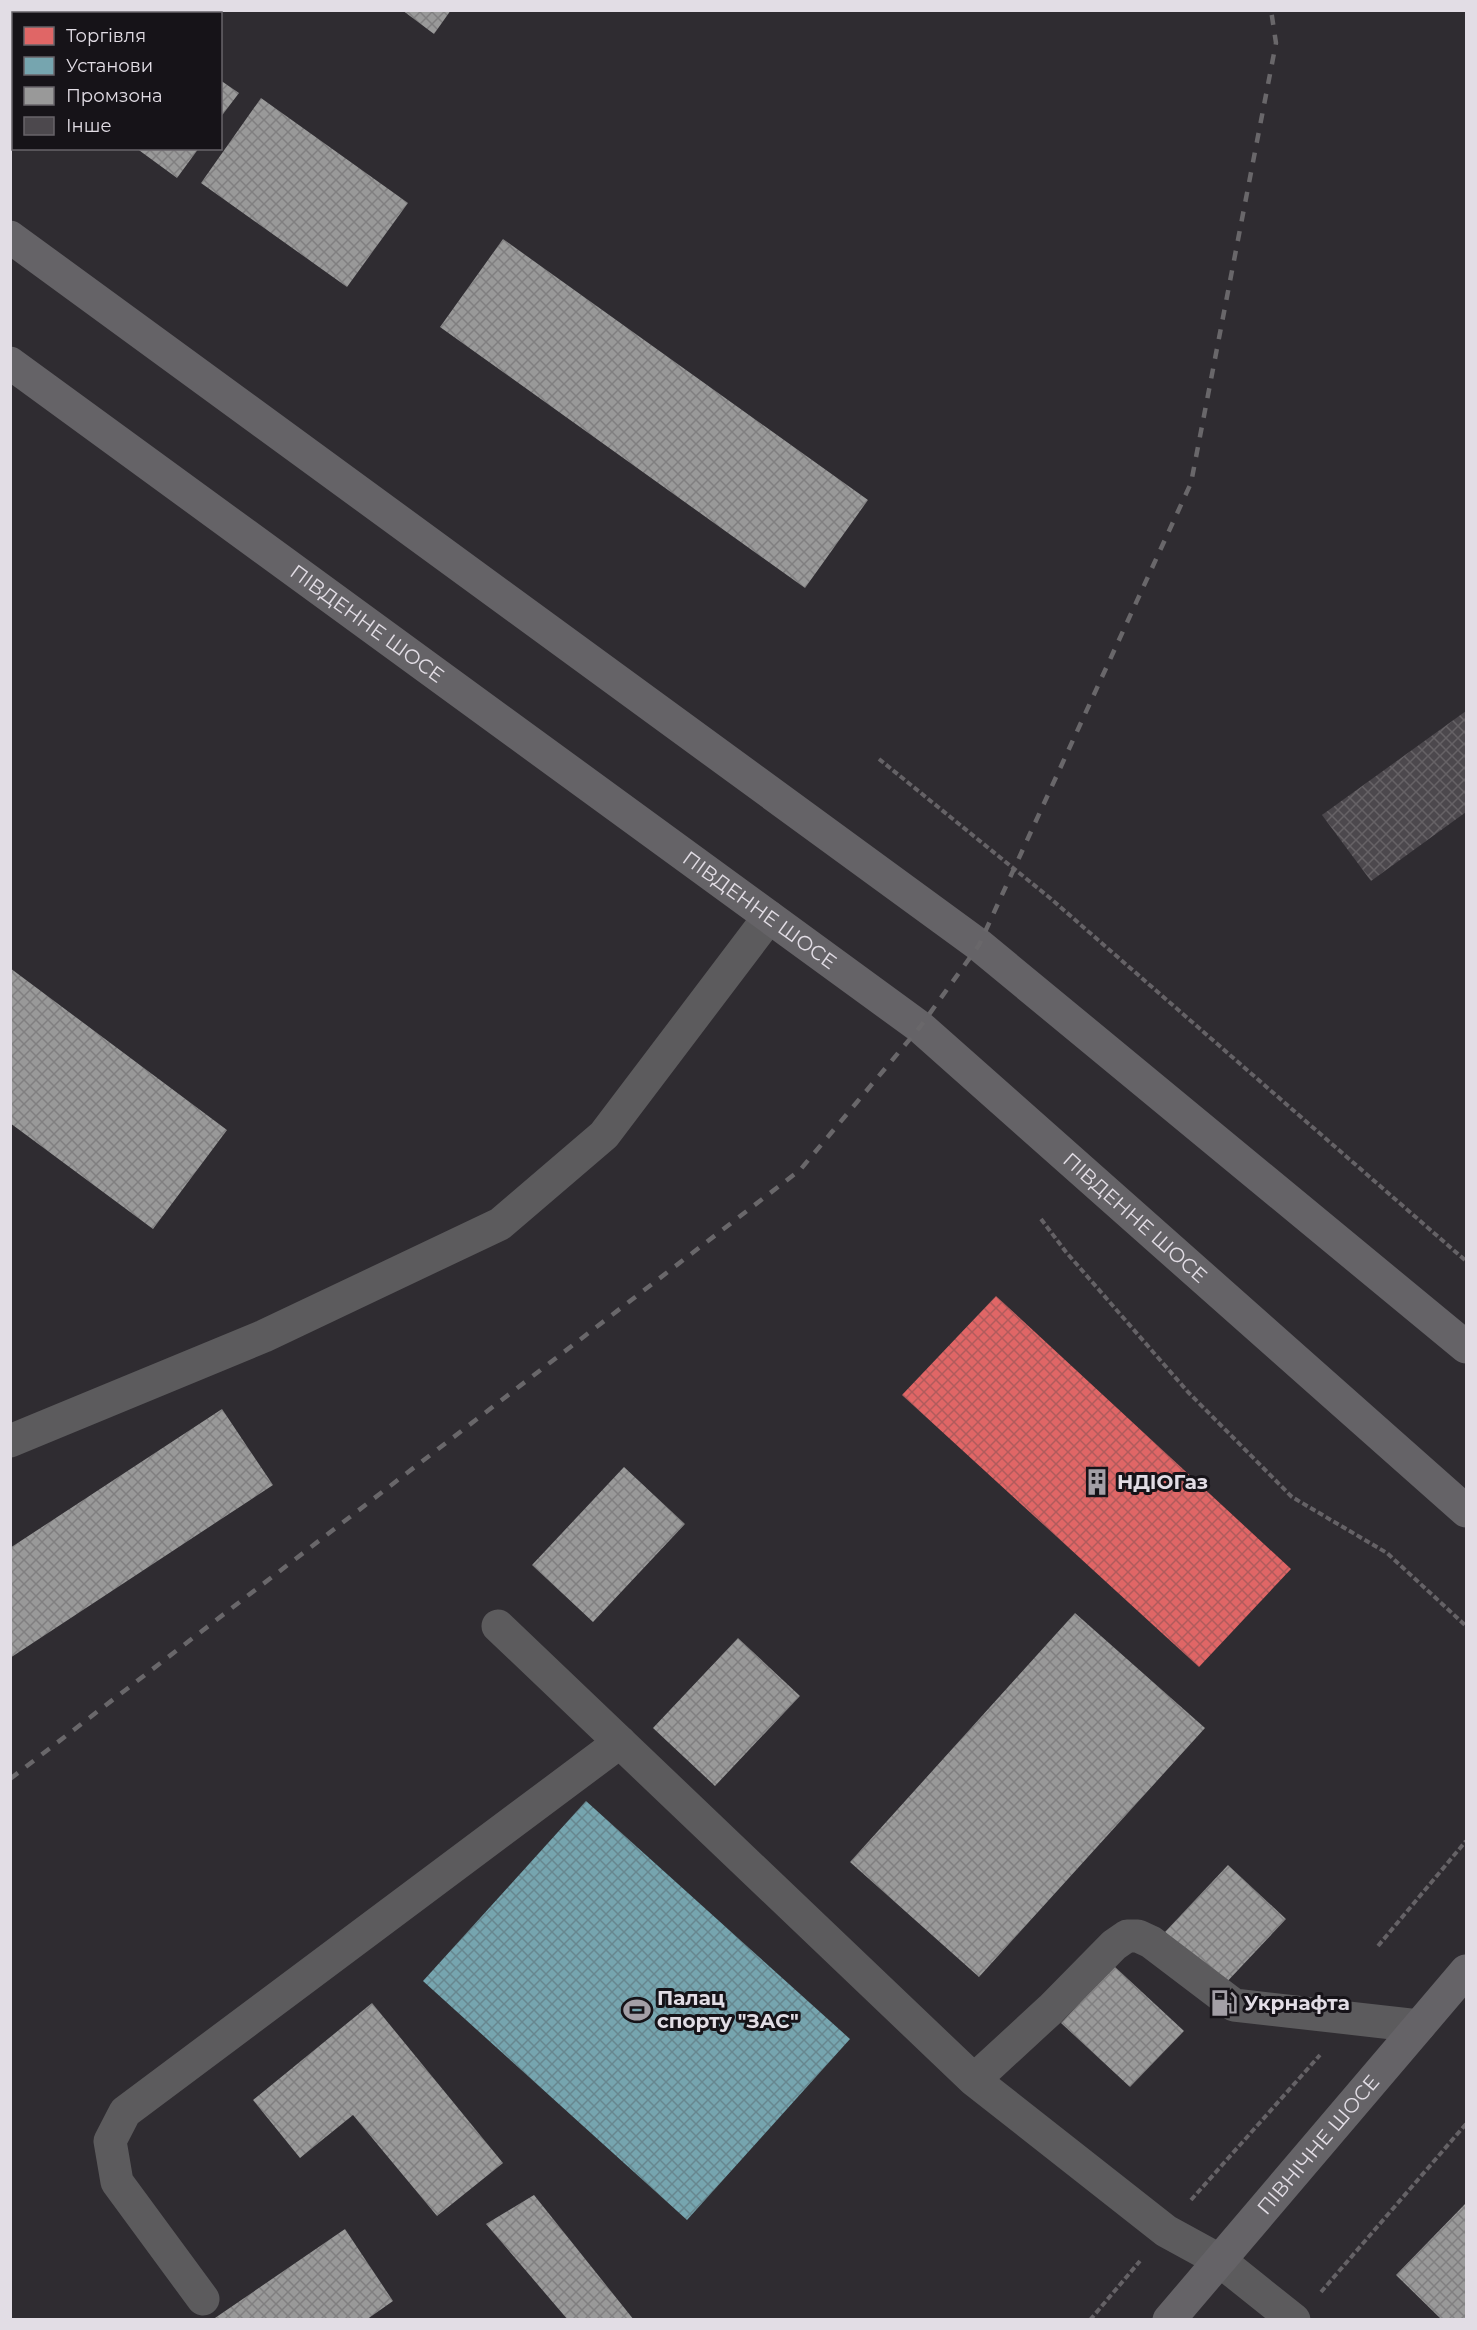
<svg xmlns="http://www.w3.org/2000/svg" width="1477" height="2330" font-family="Montserrat,sans-serif">
  <defs>
    <pattern id="shops-cross-hatch" width="8" height="8" patternUnits="userSpaceOnUse" patternTransform="scale(1.5)"><rect width="8" height="8" fill="#e06666"/><path d="M0 0l8 8M0 8l8-8" fill="none" stroke="#b15b5c"/></pattern>
    <pattern id="public-cross-hatch" width="8" height="8" patternUnits="userSpaceOnUse" patternTransform="scale(1.5)"><rect width="8" height="8" fill="#76a5af"/><path d="M0 0l8 8M0 8l8-8" fill="none" stroke="#67878f"/></pattern>
    <pattern id="industry-cross-hatch" width="8" height="8" patternUnits="userSpaceOnUse" patternTransform="scale(1.5)"><rect width="8" height="8" fill="#999"/><path d="M0 0l8 8M0 8l8-8" fill="none" stroke="#807f80"/></pattern>
    <pattern id="building-cross-hatch" width="8" height="8" patternUnits="userSpaceOnUse" patternTransform="scale(1.5)"><rect width="8" height="8" fill="#4c484d"/><path d="M0 0l8 8M0 8l8-8" fill="none" stroke="#666266"/></pattern>
  </defs>
  <rect width="100%" height="100%" fill="#2f2c31"/>
  <path fill="url(#shops-cross-hatch)" d="M996 1296 1291 1569 1199 1667 902 1395Z"/>
  <path fill="url(#public-cross-hatch)" d="M586 1801 850 2039 687 2220 423 1981Z"/>
  <path fill="url(#industry-cross-hatch)" d="M10 10H31L28 14H14V34L10 38Z
    M97 10H124L128 14H95Z
    M402 10H451L434 34Z
    M220 80 239 93 220 118Z
    M261 98 408 203 347 287 201 183Z
    M136 148H199L177 178Z
    M503 239 868 500 805 588 440 327Z
    M10 968 227 1130 153 1229 10 1123Z
    M222 1409 273 1485 10 1658V1548Z
    M624 1467 685 1524 593 1622 532 1565Z
    M1075 1613 1205 1728 979 1977 850 1862Z
    M738 1638 800 1696 715 1786 653 1728Z
    M1228 1865 1286 1919 1223 1986 1165 1932Z
    M1114 1966 1184 2031 1130 2087 1061 2023Z
    M372 2003 503 2163 437 2216 353 2115 300 2158 253 2100Z
    M534 2195 634 2320H568L486 2224Z
    M1466 2203V2320H1442L1396 2275Z
    M345 2229 393 2301 366 2320H212Z"/>
  <path fill="url(#building-cross-hatch)" d="M1466 711V812L1371 881 1322 815Z"/>
  <g fill="none" stroke-linecap="round" stroke-linejoin="round">
    <path stroke="#656266" stroke-width="4" stroke-dasharray="6 3" stroke-linecap="butt" d="M879 759 1050 898 1466 1261
      M1041 1219 1066 1252 1188 1392 1292 1497 1387 1553 1466 1626
      M1378 1946 1466 1841
      M1191 2200 1320 2055
      M1321 2292 1466 2124
      M1090 2320 1140 2261"/>
    <path stroke="#5c5b5d" stroke-width="33" d="M10 1441 264 1336 500 1224 604 1135 769 917
      M498 1626 974 2080 1166 2231 1219 2260 1294 2320
      M974 2080 1051 2009 1114 1945 1127 1936H1138L1151 1942 1234 2005 1419 2026
      M203 2299 117 2182 110 2141 125 2112 620 1742"/>
    <g stroke="#656367" stroke-width="33">
      <path d="M10 237 979 945 1466 1347"/>
      <path id="s1" d="M10 363 920 1027 1466 1511"/>
      <path id="s2" d="M1169 2320 1466 1971"/>
    </g>
    <path stroke="#69676a" stroke-width="4.5" stroke-dasharray="10 10" stroke-linecap="butt" d="M10 1779 800 1170 920 1027 979 945 1191 483 1276 43 1271 10"/>
  </g>
  <defs>
    <symbol id="building-bare" viewBox="-9 -9 18 18"><path d="M-4-6H4V6H1V3H-1V6H-4ZM-2.5-4.3h1.7v1.8h-1.7ZM.8-4.3h1.7v1.8H.8ZM-2.5-1h1.7V.8h-1.7ZM.8-1h1.7V.8H.8Z" fill="#a39fa6" stroke="#161318" stroke-width="2.5" paint-order="stroke"/></symbol>
    <symbol id="fuel-bare" viewBox="-9 -9 18 18"><path d="M-5.5-6h7V0h2V4h1.3V-2.5L3-4.5l.8-.8L6-3V5H2.5V1h-1V6h-7ZM-4.2-4.7v3.2H.2V-4.7Z" fill="#a39fa6" stroke="#161318" stroke-width="2.5" paint-order="stroke"/></symbol>
    <symbol id="stadium-bare" viewBox="-9 -9 18 18"><path d="M0-5a6.5 5 0 1 0 0 10a6.5 5 0 1 0 0-10ZM-3.5-1.8h7v3.6h-7Z" fill="#a39fa6" stroke="#161318" stroke-width="2.5" paint-order="stroke"/></symbol>
  </defs>
  <g fill-rule="evenodd">
    <use href="#building-bare" x="1078" y="1463" width="38" height="38"/>
    <use href="#fuel-bare" x="1205" y="1984" width="38" height="38"/>
    <use href="#stadium-bare" x="618" y="1991" width="38" height="38"/>
  </g>
  <g text-anchor="middle" stroke-width="6" stroke-linejoin="round" paint-order="stroke">
    <g font-size="20" fill="#e2dde5" stroke="#161318">
      <text dy="7" stroke="none"><textPath href="#s1" startOffset="442">ПІВДЕННЕ ШОСЕ</textPath></text>
      <text dy="7" stroke="none"><textPath href="#s1" startOffset="928">ПІВДЕННЕ ШОСЕ</textPath></text>
      <text dy="7" stroke="none"><textPath href="#s1" startOffset="1414">ПІВДЕННЕ ШОСЕ</textPath></text>
      <text dy="7" stroke="none"><textPath href="#s2" startOffset="230">ПІВНІЧНЕ ШОСЕ</textPath></text>
    </g>
    <g font-size="20" font-weight="bold" fill="#e2dde5" stroke="#161318" text-anchor="start">
      <text x="1117" y="1489">НДІОГаз</text>
      <text x="657" y="2005">Палац<tspan x="657" dy="23">спорту "ЗАС"</tspan></text>
      <text x="1244" y="2010">Укрнафта</text>
    </g>
  </g>
  <rect width="1477" height="2330" fill="none" stroke="#e2dde5" stroke-width="24"/>
  <rect x="12" y="12" width="210" height="138" fill="#161318" stroke="#68646a" stroke-width="1.5"/>
  <rect x="24" y="27" width="30" height="18" fill="#e06666" stroke="#68646a" stroke-width="1.5"/>
  <text x="66" y="42" font-size="18" fill="#e2dde5">Торгівля</text>
  <rect x="24" y="57" width="30" height="18" fill="#76a5af" stroke="#68646a" stroke-width="1.5"/>
  <text x="66" y="72" font-size="18" fill="#e2dde5">Установи</text>
  <rect x="24" y="87" width="30" height="18" fill="#999999" stroke="#68646a" stroke-width="1.5"/>
  <text x="66" y="102" font-size="18" fill="#e2dde5">Промзона</text>
  <rect x="24" y="117" width="30" height="18" fill="#4c484d" stroke="#68646a" stroke-width="1.5"/>
  <text x="66" y="132" font-size="18" fill="#e2dde5">Інше</text>
</svg>
